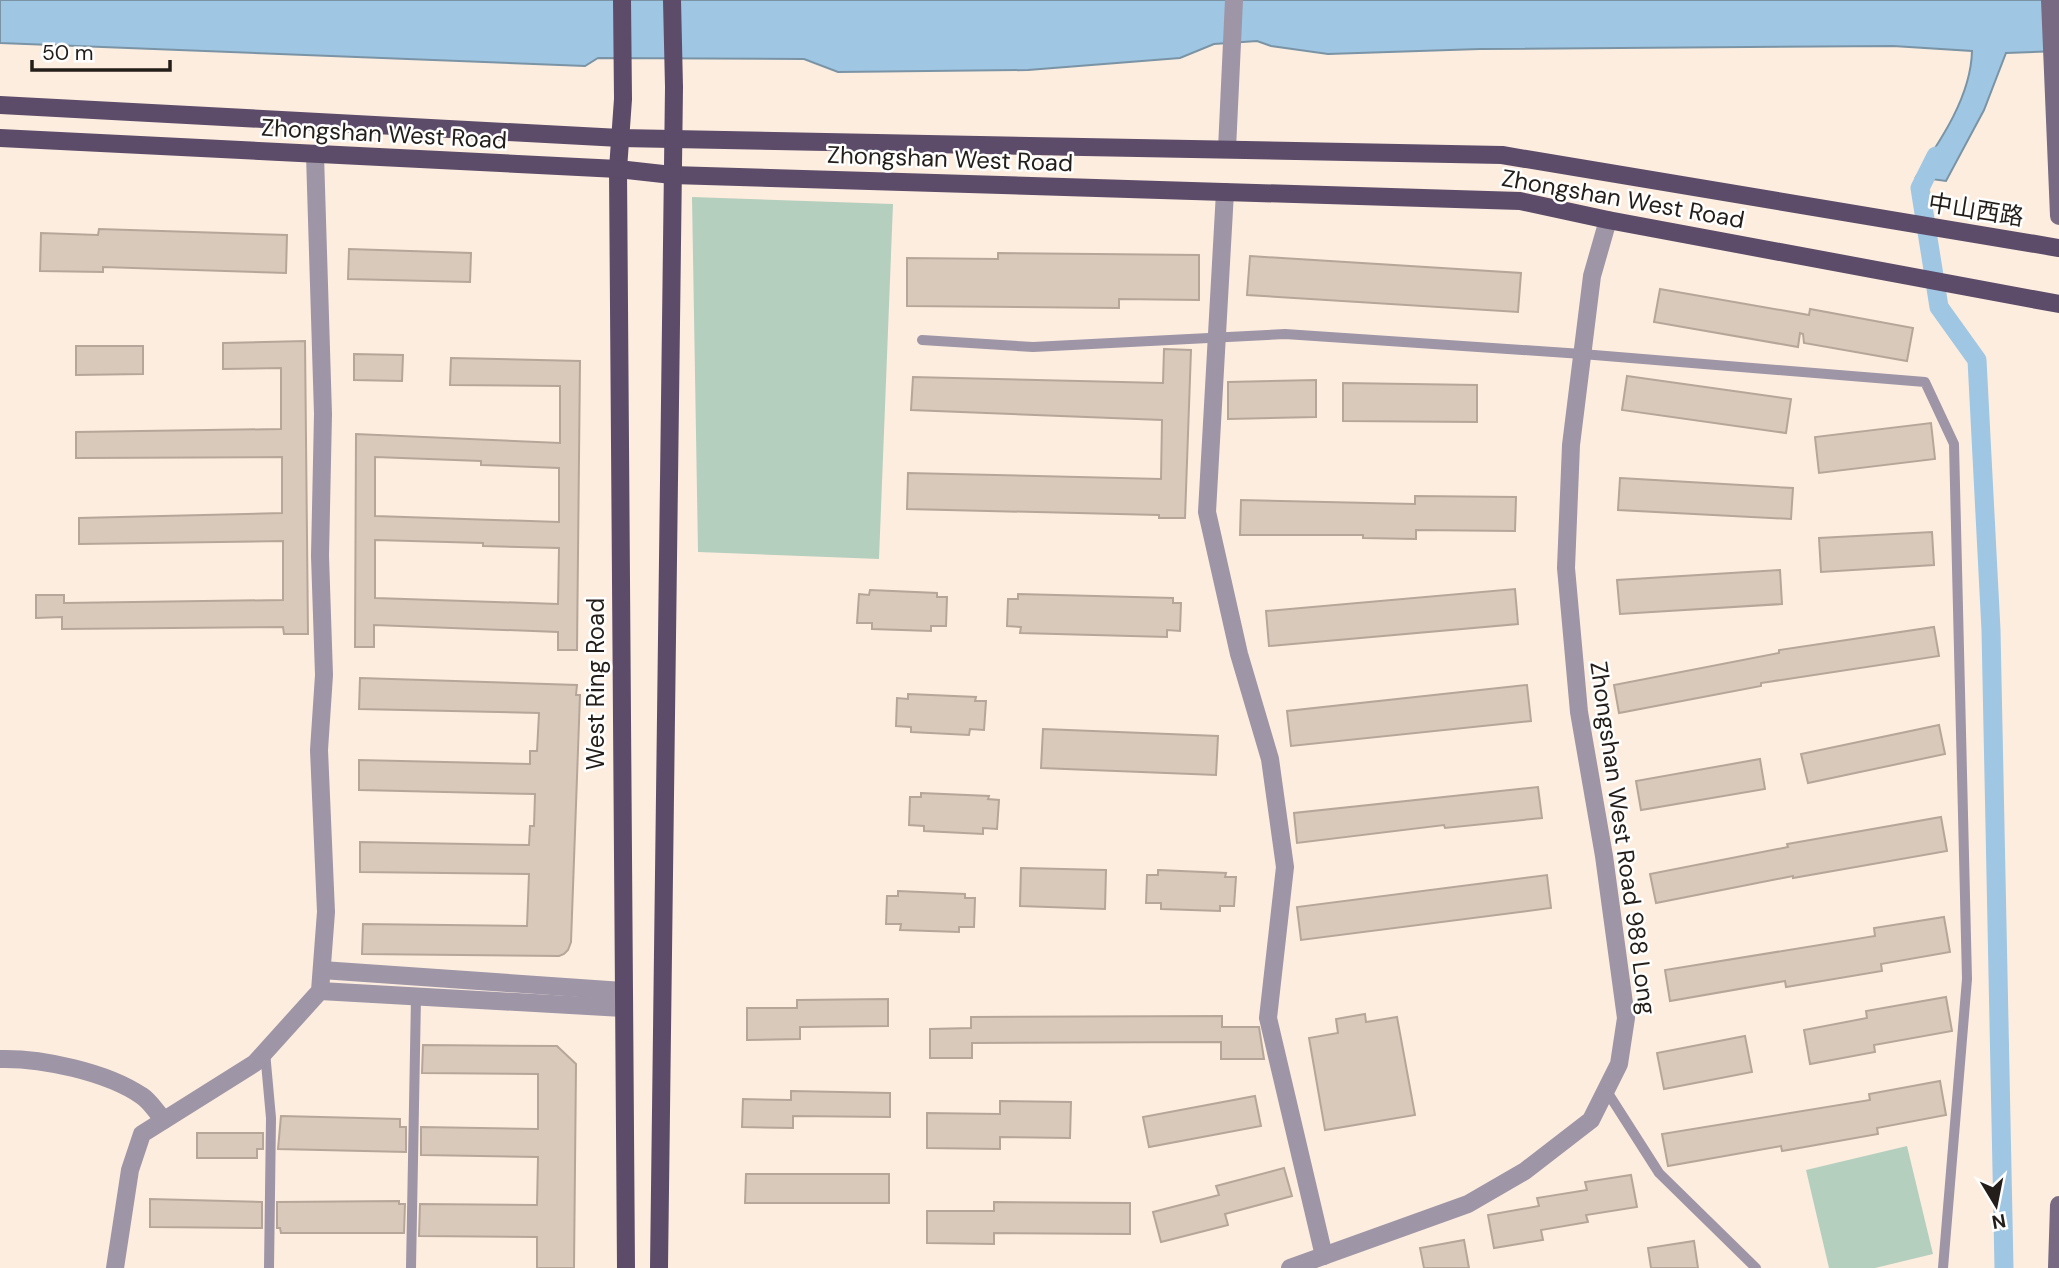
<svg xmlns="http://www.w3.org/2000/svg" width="2059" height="1268" font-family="'DM Sans','Noto Sans SC',sans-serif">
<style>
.green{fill:#b5cfbe}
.water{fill:#9fc6e3;stroke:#7a94a6;stroke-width:2}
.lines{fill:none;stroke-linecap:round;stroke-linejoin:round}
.canal{stroke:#9fc6e3;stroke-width:19}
.building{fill:#d8c9bb;stroke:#b5a699;stroke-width:2;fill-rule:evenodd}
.service{stroke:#9e95a6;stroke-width:10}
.minor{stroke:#9e95a6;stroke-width:18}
.secondary{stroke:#776a82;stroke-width:18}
.primary{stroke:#5c4c69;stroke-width:18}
.labels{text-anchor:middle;stroke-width:5;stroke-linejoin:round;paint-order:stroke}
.street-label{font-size:24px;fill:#231e19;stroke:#fff}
</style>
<rect width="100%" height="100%" fill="#fdeddf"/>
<!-- green -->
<g class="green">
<polygon points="692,197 893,204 879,559 698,552"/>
<polygon points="1907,1146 1933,1254 1875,1268 1829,1268 1806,1170"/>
</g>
<!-- water -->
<path class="water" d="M0,0h2059v51l-53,2 -22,57 -38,71 -30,-4c25,-37 55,-81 56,-126l-79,-5 -413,3 -152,5 -57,-8 -14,-5 -43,3 -34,14 -152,12 -190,2 -34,-13 -206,-1 -13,8 -585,-23z"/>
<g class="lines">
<!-- canal -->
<polyline class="canal" points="1936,156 1920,188 1939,307 1977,360 1991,630 2004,1268"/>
</g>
<!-- building -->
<g class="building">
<polygon points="99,229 287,235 286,273 103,267 103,272 40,271 41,233 98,235"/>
<polygon points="349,249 471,253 470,282 348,279"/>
<polygon points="998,253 1199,255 1199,300 1119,299 1119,308 907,306 907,258 998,259"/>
<polygon points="1250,256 1521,273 1518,312 1247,295"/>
<polygon points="1660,289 1809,315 1810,309 1913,328 1907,361 1804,343 1803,334 1800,333 1798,347 1654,322"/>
<polygon points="305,341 308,634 284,634 283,627 62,629 62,617 36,618 36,595 64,595 64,603 283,600 283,541 79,544 79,518 282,513 282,457 76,458 76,432 281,429 281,368 223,369 223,343"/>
<polygon points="76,346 143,346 143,374 76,375"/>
<polygon points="1164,349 1191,350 1185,518 1159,518 1159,515 907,509 908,473 1161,479 1162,420 911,410 913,377 1163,383"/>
<polygon points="354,354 403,355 402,381 354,380"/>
<path d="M451,358l129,3 -3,289h-19v-18l-184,-7v22h-19l1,-213 204,9v-57l-110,-1zM375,457l106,4v4l78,3v54l-184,-6zM375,540l108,3v3l76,2 -1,56 -183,-6z"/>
<polygon points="1627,376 1791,399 1786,433 1622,410"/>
<polygon points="1316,380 1316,417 1228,419 1228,382"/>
<polygon points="1343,383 1477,385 1477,422 1343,421"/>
<polygon points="1931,423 1935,459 1819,473 1815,437"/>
<polygon points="1620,478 1793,488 1791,519 1618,510"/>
<polygon points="1415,496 1516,497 1515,531 1416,530 1416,539 1363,538 1363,535 1240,535 1241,500 1415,504"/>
<polygon points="1932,532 1934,565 1821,572 1819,538"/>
<polygon points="1780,570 1782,604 1620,614 1617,580"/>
<polygon points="1515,589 1518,624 1269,646 1266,611"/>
<polygon points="870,590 937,593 937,597 947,597 946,626 931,626 931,631 872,629 872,623 857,623 859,594 869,595"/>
<polygon points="1018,594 1173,598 1173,603 1181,603 1180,631 1167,630 1167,637 1020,633 1021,627 1007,626 1008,599 1018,599"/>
<polygon points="1934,627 1939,656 1761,683 1761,686 1619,713 1614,685 1779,653 1779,650"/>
<polygon points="360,678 577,685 576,695 580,695 571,942 568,950 564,954 559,956 362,954 363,924 527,926 529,874 360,872 360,842 529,845 530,826 534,826 535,794 359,790 359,760 530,764 530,751 537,751 539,713 359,709"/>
<polygon points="1527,685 1531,721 1291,746 1287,711"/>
<polygon points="908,694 976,697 975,701 986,701 984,730 970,729 969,735 911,732 911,727 896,726 897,698 908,699"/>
<polygon points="1939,725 1945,754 1808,783 1801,754"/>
<polygon points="1043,729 1218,736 1216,775 1041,768"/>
<polygon points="1760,759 1765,789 1641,810 1636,781"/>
<polygon points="1538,787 1542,818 1445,828 1444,825 1297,843 1294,813"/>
<polygon points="921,793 989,796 988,799 999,800 997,829 983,828 983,834 924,831 924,826 909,825 910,797 921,797"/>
<polygon points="1941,817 1947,851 1793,878 1793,876 1656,903 1650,874 1788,847 1787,844"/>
<polygon points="1021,868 1106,870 1105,909 1020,906"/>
<polygon points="1158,870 1226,873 1225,877 1236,877 1234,906 1220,906 1220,911 1161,909 1161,903 1146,903 1147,875 1158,875"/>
<polygon points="1547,875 1551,908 1301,940 1297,907"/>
<polygon points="898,891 965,894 965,898 975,898 974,927 959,927 959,932 900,930 901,924 886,924 887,896 898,896"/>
<polygon points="1944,917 1950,952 1881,964 1882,971 1786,987 1785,981 1670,1001 1665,970 1875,936 1874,928"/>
<polygon points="1946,997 1952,1031 1874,1045 1875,1052 1810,1064 1804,1030 1867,1018 1866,1011"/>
<polygon points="888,999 888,1026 800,1027 800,1039 747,1040 747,1008 797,1008 797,1000"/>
<polygon points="1365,1014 1366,1022 1397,1017 1415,1115 1325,1130 1309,1038 1338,1033 1336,1019"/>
<polygon points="1222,1016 1222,1027 1259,1027 1264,1059 1221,1059 1221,1042 972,1043 972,1058 930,1058 930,1029 971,1028 971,1017"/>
<polygon points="1745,1036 1752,1072 1664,1089 1657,1053"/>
<polygon points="423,1045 557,1046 576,1064 574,1268 537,1268 537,1237 419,1236 420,1204 537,1205 538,1157 421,1155 421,1127 538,1129 538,1074 422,1073"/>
<polygon points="1940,1081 1946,1115 1877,1128 1878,1134 1782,1151 1781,1146 1668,1166 1662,1134 1870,1100 1869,1094"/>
<polygon points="791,1091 890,1093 890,1117 793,1116 793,1128 742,1127 743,1099 791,1100"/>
<polygon points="1255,1096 1261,1126 1149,1147 1143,1117"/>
<polygon points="1000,1101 1071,1102 1070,1138 1000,1137 1000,1149 927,1148 927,1113 1000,1114"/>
<polygon points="281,1116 400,1119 400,1127 406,1127 406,1152 278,1149"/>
<polygon points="197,1133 263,1133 263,1149 257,1149 257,1158 197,1158"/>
<polygon points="1284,1168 1292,1196 1225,1214 1228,1225 1161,1242 1153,1212 1219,1195 1216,1186"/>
<polygon points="746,1174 889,1174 889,1203 745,1203"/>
<polygon points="1631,1175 1637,1207 1586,1215 1588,1222 1541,1230 1543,1240 1494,1248 1488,1215 1539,1206 1537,1198 1587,1190 1585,1182"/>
<polygon points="150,1199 262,1202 262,1228 150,1227"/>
<polygon points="399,1201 399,1204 405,1204 404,1233 281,1233 280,1228 277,1228 277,1202"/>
<polygon points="994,1202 1130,1203 1130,1234 994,1233 994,1244 927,1243 927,1211 994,1211"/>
<polygon points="1464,1240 1469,1268 1424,1268 1420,1248"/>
<polygon points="1694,1241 1698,1268 1651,1268 1648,1248"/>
</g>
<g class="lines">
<!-- service -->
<g class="service">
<polyline points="922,340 1033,347 1285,334 1582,354 1925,382 1954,444 1967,979 1943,1268"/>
<polyline points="265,1052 271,1118 269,1268"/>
<polyline points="1606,1090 1659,1173 1756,1268"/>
<polyline points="411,1268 416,997"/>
</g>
<!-- minor -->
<g class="minor">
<polyline points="1227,149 1234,0"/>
<polyline points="1225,192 1207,512 1239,654 1270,759 1285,867 1268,1018 1324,1256"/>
<polyline points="322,970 623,991"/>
<polyline points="320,991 623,1008"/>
<path d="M0,1059c42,-1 107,13 142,37 8,5 15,17 22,24"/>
<polyline points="115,1268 130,1170 142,1134 255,1063 320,991 326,912 319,750 324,675 320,556 323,414 315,155"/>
<polyline points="1290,1268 1468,1204 1525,1171 1591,1120 1619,1064 1626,1018 1604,856 1579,712 1566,568 1571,445 1592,276 1608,220"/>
</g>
<!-- secondary -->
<g class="secondary">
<polyline points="2050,0 2059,216"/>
<polyline points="2057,1268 2059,1205"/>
</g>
<!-- primary -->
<g class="primary">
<polyline points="622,0 623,99 618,169 626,1268"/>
<polyline points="0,105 620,138 1502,155 2059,248"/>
<polyline points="0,138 618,169 672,175 1520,201 1608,220 2059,304"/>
<polyline points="659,1268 674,87 672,0"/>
</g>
</g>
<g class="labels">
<!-- street labels -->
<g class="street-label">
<text transform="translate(384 134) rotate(3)" y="8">Zhongshan West Road</text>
<text transform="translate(950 159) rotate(2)" y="8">Zhongshan West Road</text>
<text transform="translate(1623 199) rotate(10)" y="8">Zhongshan West Road</text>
<text transform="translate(1976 210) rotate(9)" y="8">中山西路</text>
<text transform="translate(596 684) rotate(-90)" y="8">West Ring Road</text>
<text transform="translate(1623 838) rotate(82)" y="8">Zhongshan West Road 988 Long</text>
</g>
</g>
<!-- north arrow -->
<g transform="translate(1996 1205) rotate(170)" stroke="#ffffff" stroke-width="5" paint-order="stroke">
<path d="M0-5L12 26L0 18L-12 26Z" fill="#231e19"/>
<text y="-10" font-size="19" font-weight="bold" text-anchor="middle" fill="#231e19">N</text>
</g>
<!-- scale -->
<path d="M32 60v10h138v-10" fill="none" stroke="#231e19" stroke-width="3.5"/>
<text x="42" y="60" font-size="21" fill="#231e19" stroke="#ffffff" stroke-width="5" paint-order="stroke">50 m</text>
</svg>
